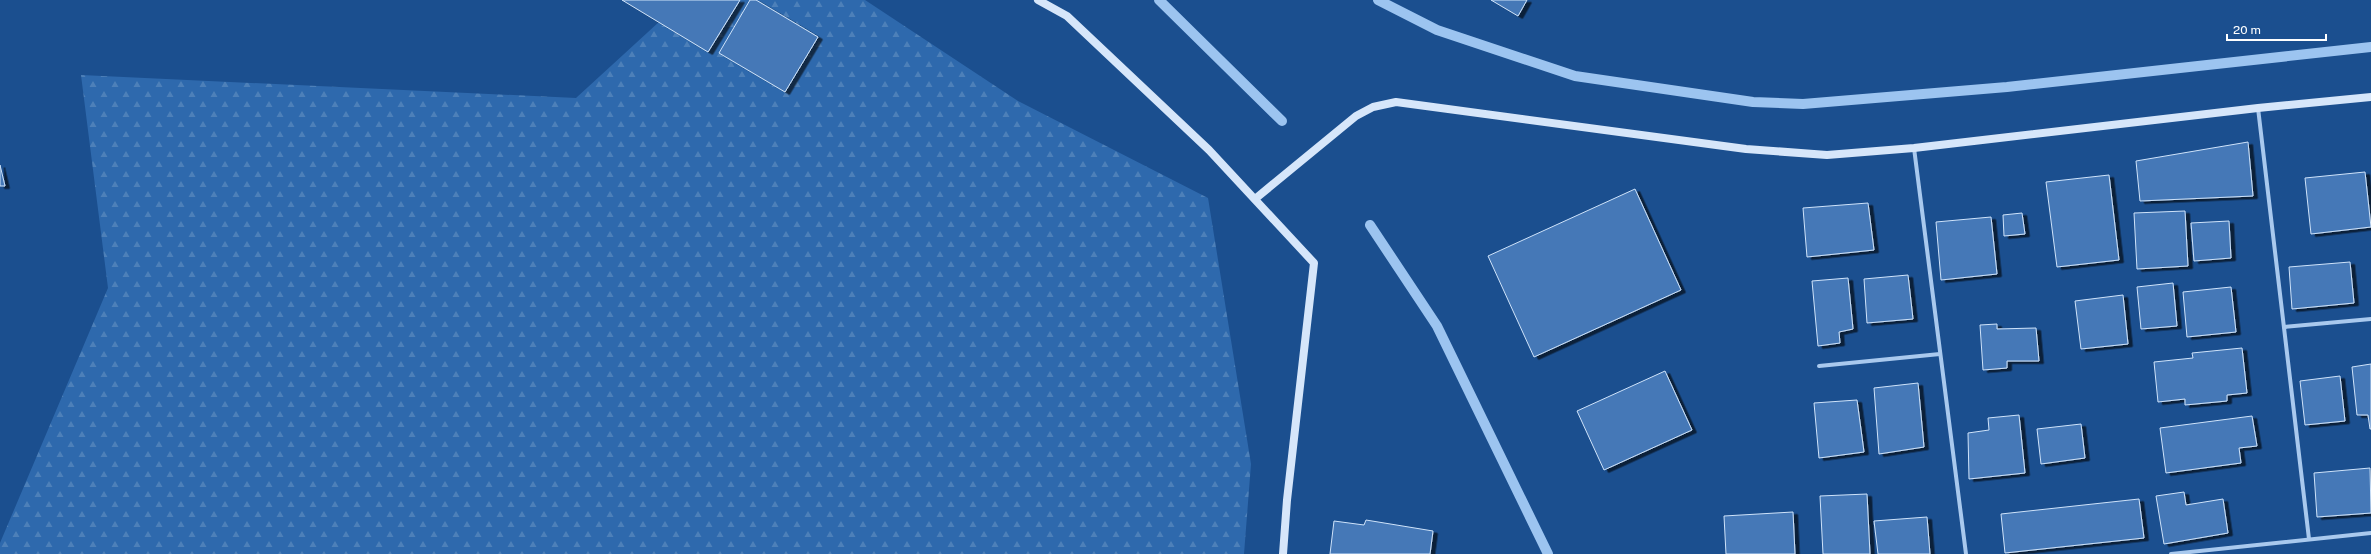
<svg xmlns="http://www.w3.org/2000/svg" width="2371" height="554" font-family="'Public Sans',sans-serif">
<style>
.forest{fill:url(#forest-firs)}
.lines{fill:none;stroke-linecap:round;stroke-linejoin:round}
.stream{stroke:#9cc4f0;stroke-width:10}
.building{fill:#4478b7;stroke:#cfe3fa;filter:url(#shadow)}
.street{stroke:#a9c9ee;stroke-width:4}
.secondary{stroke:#d6e6fa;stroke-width:8}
</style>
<defs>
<pattern id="forest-firs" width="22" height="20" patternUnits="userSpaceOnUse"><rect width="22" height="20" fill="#2e69ad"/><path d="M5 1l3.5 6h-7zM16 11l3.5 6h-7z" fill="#4d80b9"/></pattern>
<filter id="shadow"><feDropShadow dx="4.5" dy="2.5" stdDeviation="0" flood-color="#0009"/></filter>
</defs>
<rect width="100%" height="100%" fill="#1b4f8f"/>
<!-- forest -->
<polygon class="forest" points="683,0 865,0 1018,101 1208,198 1251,464 1244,554 0,554 0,543 108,288 81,75 576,98"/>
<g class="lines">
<!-- stream -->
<g class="stream">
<polyline points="1159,0 1282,121"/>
<polyline points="1378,0 1437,30 1575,76 1753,102 1803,104 2007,87 2371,47"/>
<polyline points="1370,225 1437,326 1548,554"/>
</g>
</g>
<!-- building -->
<g class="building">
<polygon points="622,0 740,0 708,52"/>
<polygon points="750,0 756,0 818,37 785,92 719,53"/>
<polygon points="1491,0 1527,0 1518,16"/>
<polygon points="2248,142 2253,196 2140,201 2136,161"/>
<polygon points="0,165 5,186 0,186"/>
<polygon points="2365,172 2371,227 2311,234 2305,178"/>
<polygon points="2109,175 2119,260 2057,267 2046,182"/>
<polygon points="1635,189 1681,290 1534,357 1488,256"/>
<polygon points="1868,203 1874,250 1807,257 1803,208"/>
<polygon points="2185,211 2188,266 2137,269 2134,213"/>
<polygon points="2022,213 2025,234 2004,236 2003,215"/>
<polygon points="1991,217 1997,274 1941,280 1936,222"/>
<polygon points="2229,221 2231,258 2194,261 2191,223"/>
<polygon points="2350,262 2354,303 2292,309 2289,267"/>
<polygon points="1908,275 1913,319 1867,323 1864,279"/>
<polygon points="1848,278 1853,329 1839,332 1840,343 1818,346 1812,281"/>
<polygon points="2173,283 2177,326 2141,329 2137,287"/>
<polygon points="2231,287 2236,332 2187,337 2183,292"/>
<polygon points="2123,295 2128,344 2081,349 2075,301"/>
<polygon points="1997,324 1997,329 2036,328 2039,361 2007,361 2007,368 1983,370 1980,325"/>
<polygon points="2242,348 2247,393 2227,395 2227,401 2185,405 2185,399 2158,402 2154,362 2193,358 2192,353"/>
<polygon points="2371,364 2371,429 2370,429 2368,415 2357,415 2352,367"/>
<polygon points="1665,371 1692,430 1604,470 1577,411"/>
<polygon points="2340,376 2345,421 2305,425 2300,381"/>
<polygon points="1918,383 1924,447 1879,454 1874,388"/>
<polygon points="1857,400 1864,452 1819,458 1814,403"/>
<polygon points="2019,415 2025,473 1969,479 1968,433 1989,430 1988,418"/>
<polygon points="2252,416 2257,446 2239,448 2241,463 2166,473 2160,428"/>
<polygon points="2081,424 2085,458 2041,464 2037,429"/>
<polygon points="2370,468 2371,513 2317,517 2314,473"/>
<polygon points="2184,492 2186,505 2223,499 2228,533 2164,544 2156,496"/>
<polygon points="1867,494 1870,554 1823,554 1820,496"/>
<polygon points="2139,499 2144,538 2005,553 2001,514"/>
<polygon points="1793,512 1795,554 1726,554 1724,516"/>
<polygon points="1927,517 1930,554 1878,554 1874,521"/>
<polygon points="1366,520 1433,531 1430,554 1330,554 1334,521 1364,525"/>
</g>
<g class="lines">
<!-- street -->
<g class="street">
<polyline points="2258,108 2309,539"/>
<polyline points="1914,148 1966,554"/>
<polyline points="2284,327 2371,319"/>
<polyline points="1819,366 1940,354"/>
<polyline points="2171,554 2371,533"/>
</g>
<!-- secondary -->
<g class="secondary">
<polyline points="1038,0 1067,16 1209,150 1314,263 1287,500 1283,554"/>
<polyline points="1255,199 1356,116 1373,107 1396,102 1746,149 1827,155 1914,148 2258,108 2371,97"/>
</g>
</g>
<!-- scale -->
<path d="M2227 34v6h99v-6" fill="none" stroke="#ffffff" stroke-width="2"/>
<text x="2233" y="34" font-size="12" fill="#ffffff" stroke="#1b4f8f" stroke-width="3" paint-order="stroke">20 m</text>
</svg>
